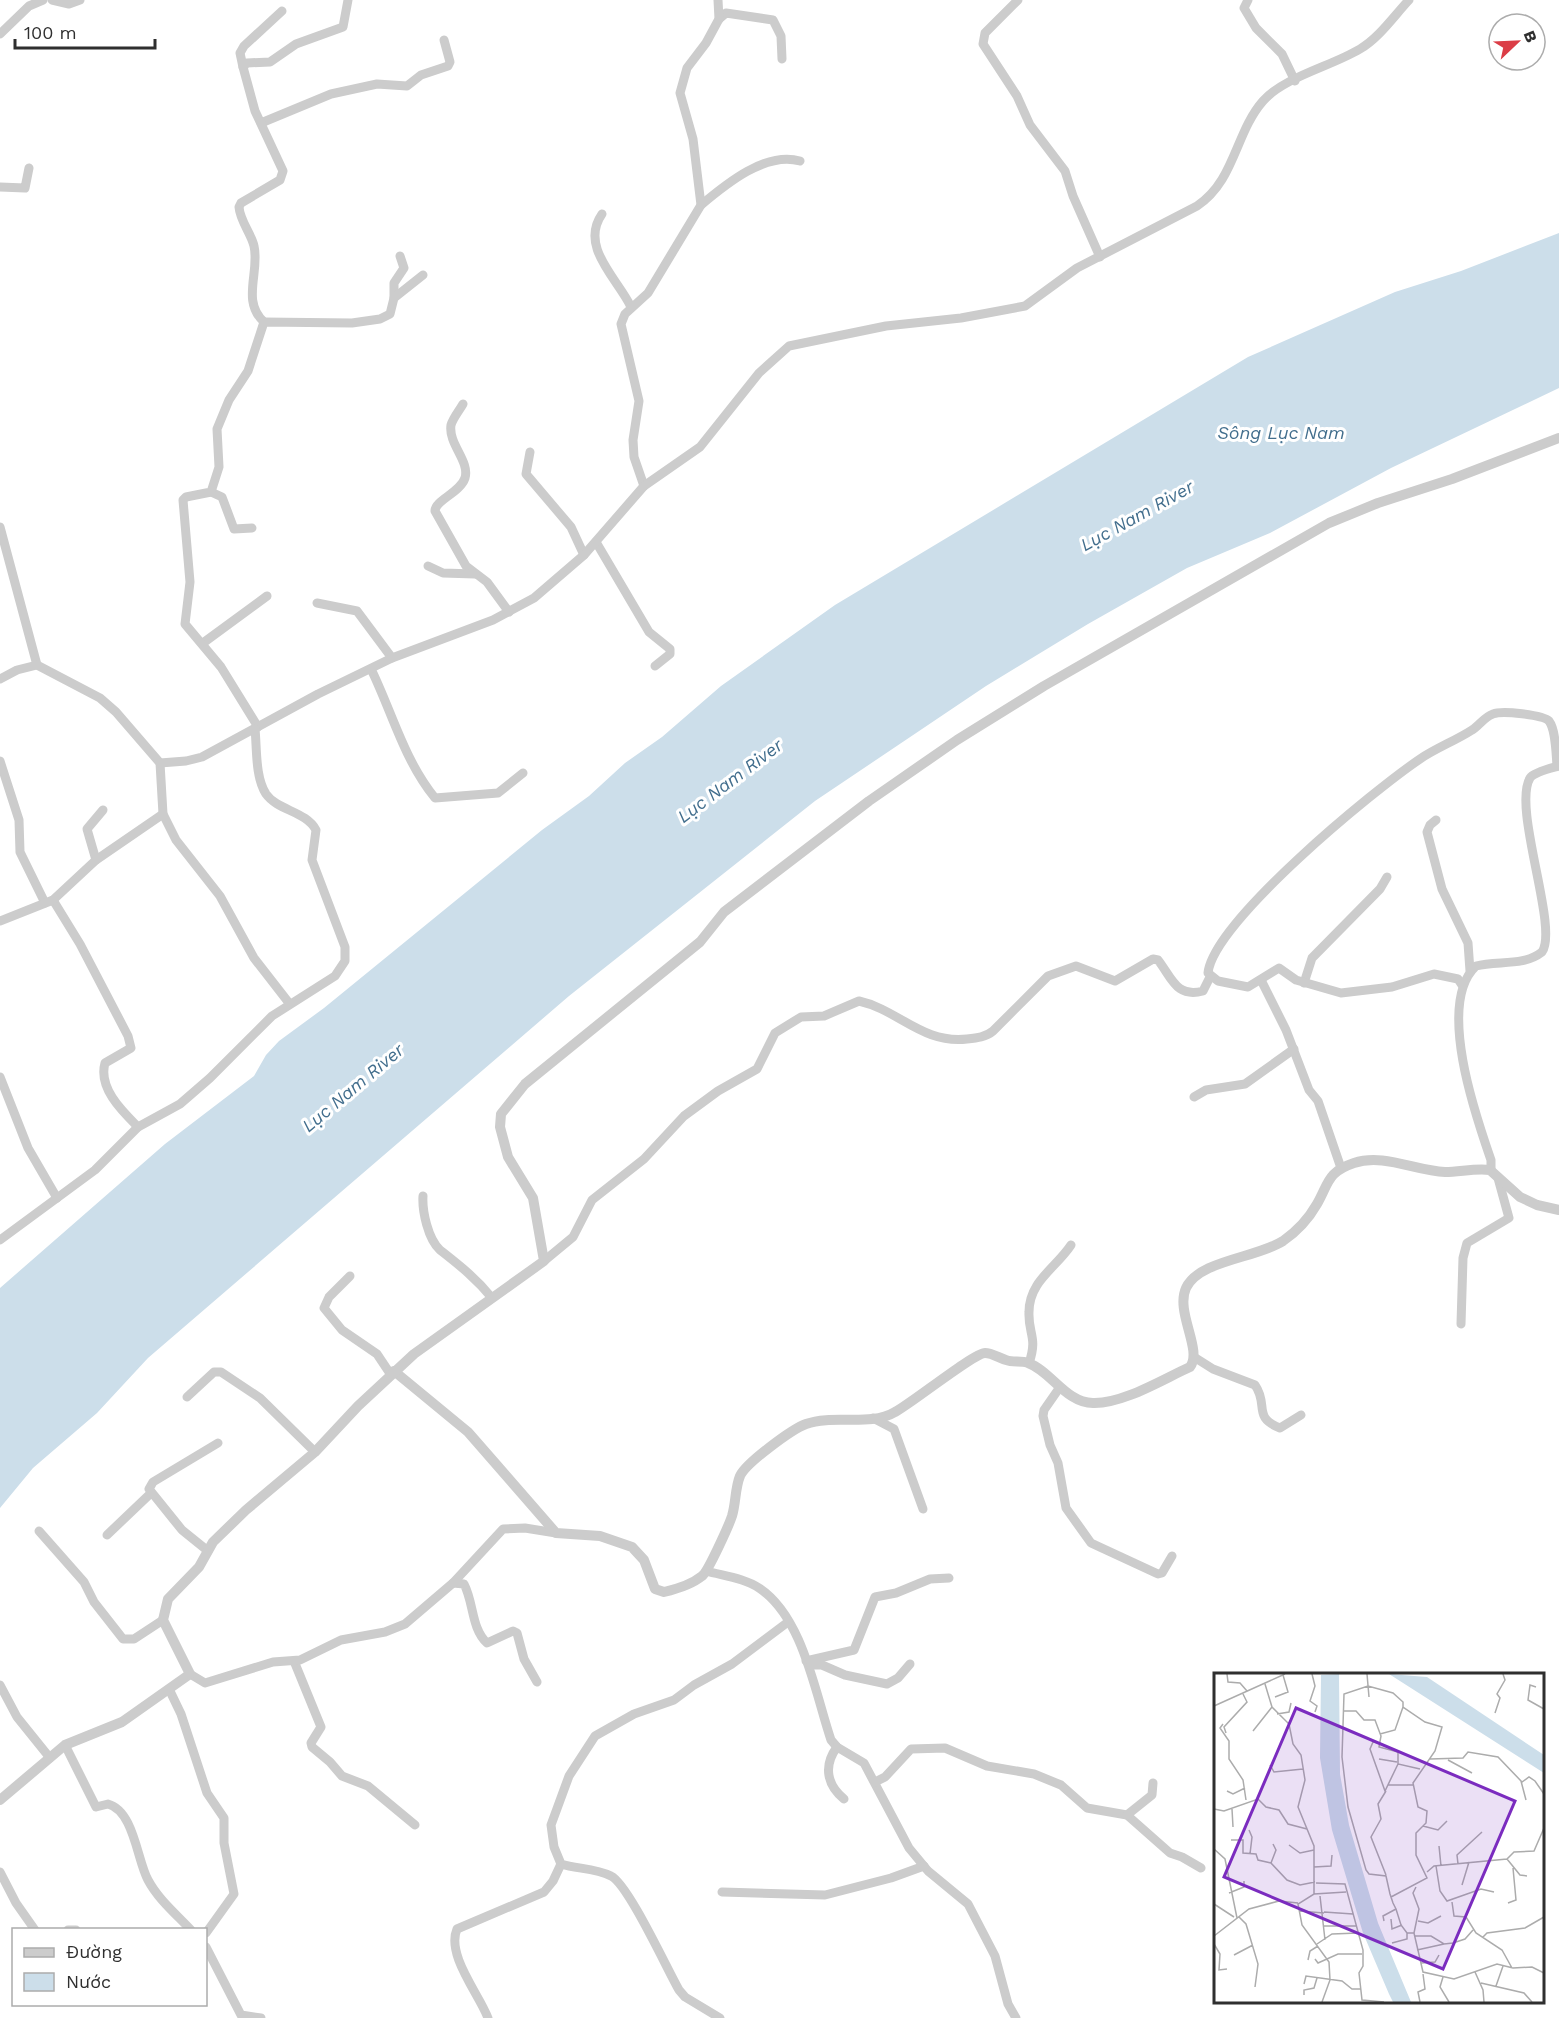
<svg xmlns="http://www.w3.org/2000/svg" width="1559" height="2018" font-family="'Work Sans',sans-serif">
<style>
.water{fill:#ccdeea}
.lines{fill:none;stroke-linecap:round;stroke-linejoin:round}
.minor{stroke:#ccc;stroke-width:9}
.tertiary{stroke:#ccc;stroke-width:10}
.labels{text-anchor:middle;stroke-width:6;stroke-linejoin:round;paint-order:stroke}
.water-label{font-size:18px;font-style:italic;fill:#426e8d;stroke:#fff}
.inset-road{fill:none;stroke:#acacac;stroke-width:1.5}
.view{fill:#7b2cbf;fill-opacity:0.15;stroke:#7b2cbf;stroke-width:3}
.inset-edge{fill:none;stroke:#2f2f2f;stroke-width:3}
</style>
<rect width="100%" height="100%" fill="#fff"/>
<!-- water -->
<polygon class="water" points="1559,233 1559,388 1391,468 1270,533 1187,568 1088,624 986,686 815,801 569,996 148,1358 97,1413 33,1468 0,1508 0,1288 165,1144 254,1076 266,1055 279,1041 324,1008 542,830 589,796 625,763 662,737 721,686 835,605 1248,357 1395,292 1461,271"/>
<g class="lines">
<!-- minor -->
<g class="minor">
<polyline points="52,0 69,4 80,0"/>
<polyline points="1018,0 985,33 983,44 1017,96 1030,125 1065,171 1073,196 1100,257"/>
<polyline points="1248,0 1244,8 1256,28 1282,54 1295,81"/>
<polyline points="719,19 726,13 773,20 781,36 782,59"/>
<polyline points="0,34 29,6 43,0"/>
<polyline points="243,67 240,53 244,46 282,11"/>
<polyline points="261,123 331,94 377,84 407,86 421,75 448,66 450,62 444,40"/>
<polyline points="0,187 25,188 29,168"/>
<path d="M701,205c25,-21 65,-54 99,-44"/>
<path d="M602,214c-23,33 16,65 29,93"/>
<polyline points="394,298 394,283 404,268 400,256"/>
<path d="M264,322c-23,-21 -4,-50 -10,-76 -3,-13 -14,-25 -15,-39l2,-4 39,-23 3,-9 -28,-60 -12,-44 4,-4 23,-1 26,-18 47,-17 5,-27"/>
<path d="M463,404c-4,7 -10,14 -12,21 -3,19 19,36 14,53 -5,15 -30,22 -30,33l31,55 21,16 22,30"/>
<polyline points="530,452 526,474 571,527 584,555"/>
<polyline points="644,486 634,457 633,440 639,401 621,324 625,314 648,293 701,205 693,139 680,93 687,68 706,43 719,19 718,0"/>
<polyline points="211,492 222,497 234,529 252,528"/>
<polyline points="0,527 37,665"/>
<polyline points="596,542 649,632 670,649 670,654 655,666"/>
<polyline points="428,566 443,573 475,574"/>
<polyline points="317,603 357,611 392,658"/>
<polyline points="203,643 267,596"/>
<path d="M371,669c21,43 33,91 64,129l63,-5 25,-20"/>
<polyline points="0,679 17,670 37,665 100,698 116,712 160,763 163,814 176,840 220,896 254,958 289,1003"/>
<polyline points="258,727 221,667 185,624 190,582 183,500 186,497 211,492 219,467 217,429 229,400 248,371 264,322 352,323 380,319 390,314 394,298 423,275"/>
<polyline points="0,761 19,820 20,852 45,903"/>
<path d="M160,763l26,-2 16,-4 116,-63 74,-36 101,-38 41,-22 50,-43 60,-69 56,-39 59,-74 30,-27 97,-20 75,-8 64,-12 52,-38 120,-62c38,-25 38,-73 66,-105 21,-24 69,-35 97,-52 19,-11 34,-33 49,-49"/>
<polyline points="1436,820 1430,825 1427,832 1442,889 1468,943 1470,971"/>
<polyline points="96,860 87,829 103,810"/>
<path d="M53,900l27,44 48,92 3,12 -26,15c-7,25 17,48 33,64"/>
<polyline points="0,921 53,900 96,860 163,814"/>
<polyline points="1261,980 1286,1030 1309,1090 1318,1101 1341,1168"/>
<polyline points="1304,983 1312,958 1380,889 1387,877"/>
<path d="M1462,985l-4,-6 -24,-5 -42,13 -51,6 -45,-13 -17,-12 -31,19 -30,-6 -10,-8c5,-51 166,-183 212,-214 16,-11 35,-18 52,-29 7,-4 12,-13 21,-16 9,-4 50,1 56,7 7,9 7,34 8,45"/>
<polyline points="0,1077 28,1148 57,1198"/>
<polyline points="1194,1097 1206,1090 1245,1084 1294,1049"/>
<path d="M1491,1170v-10c-15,-43 -55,-157 -15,-194 21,-6 47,1 66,-14 17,-24 -30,-144 -12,-174 4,-6 22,-10 29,-12"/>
<path d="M423,1196c-1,15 5,43 17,54 19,15 36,28 52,48"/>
<path d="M0,1240l95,-70 43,-43 42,-23 30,-26 62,-62 63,-40 10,-15v-14l-33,-87 4,-30c-10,-19 -38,-19 -50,-36 -11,-17 -9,-46 -11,-65"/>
<path d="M544,1261l29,-24 19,-37 52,-41 40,-43 34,-25 39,-22 18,-36 26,-16 23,-1 35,-15c40,9 63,43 108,38 10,-1 19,-2 26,-8l55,-55 28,-10 39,15 38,-22 5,1c14,18 18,38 45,31l7,-14"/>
<polyline points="350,1276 329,1297 324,1308 342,1330 377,1354 391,1375"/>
<polyline points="1461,1324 1463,1258 1467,1243 1509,1218 1498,1178"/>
<path d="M1194,1357l19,12 42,16c14,20 -3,32 25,43l21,-13"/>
<path d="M1029,1363c9,-26 -1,-29 0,-51 0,-31 27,-44 42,-67"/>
<polyline points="1060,1387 1044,1410 1043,1416 1050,1445 1058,1463 1066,1508 1091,1543 1158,1574 1162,1573 1172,1556"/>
<polyline points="187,1397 214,1372 221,1372 260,1398 315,1452"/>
<polyline points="873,1418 894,1429 923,1509"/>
<polyline points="39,1531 84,1582 94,1602 123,1639 134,1639 163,1620"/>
<polyline points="107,1535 150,1494"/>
<polyline points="208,1551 182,1530 149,1489 153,1482 218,1443"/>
<path d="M706,1571c18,5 38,7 53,17 44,29 56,105 72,152l6,7 27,16 45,85 19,23 40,33 27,52 13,48 8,14"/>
<path d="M453,1583l11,1c10,19 7,44 23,59l26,-12 4,2 7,26 13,23"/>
<polyline points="294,1661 321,1727 311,1743 312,1747 330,1762 342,1776 368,1786 415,1825"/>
<polyline points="806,1661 854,1650 875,1597 896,1593 930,1579 949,1578"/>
<polyline points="811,1665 822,1665 845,1675 887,1684 898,1678 910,1664"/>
<polyline points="190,1674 205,1683 273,1662 300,1660 341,1640 385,1632 405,1624 453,1583 503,1529 525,1528 556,1533"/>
<polyline points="0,1685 17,1717 50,1758"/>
<polyline points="169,1689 181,1714 207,1793 224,1818 224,1843 234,1894 206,1933"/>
<path d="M65,1745l31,62 12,-3c26,7 29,56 40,76 10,19 28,34 43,50"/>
<path d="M837,1747c-14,19 -10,38 7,52"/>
<polyline points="875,1782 885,1777 911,1749 945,1748 987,1766 1034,1774 1061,1785 1087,1808 1127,1815 1170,1853 1182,1857 1201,1868"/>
<polyline points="1127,1815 1152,1795 1153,1783"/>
<polyline points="0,1872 16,1903 35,1930"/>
<polyline points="722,1892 825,1895 891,1878 924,1866"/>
<polyline points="68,1930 76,1930"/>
<polyline points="206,1947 241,2015 261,2018"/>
<path d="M488,2018c-9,-24 -42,-63 -31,-89l87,-37 9,-11 8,-17"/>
<path d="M720,2018l-35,-21 -6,-7c-12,-21 -51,-106 -68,-114 -16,-8 -34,-7 -50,-12l-7,-17 -3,-22 18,-49 26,-40 39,-22 40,-14 20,-15 38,-21 56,-42"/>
</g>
<!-- tertiary -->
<g class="tertiary">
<path d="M394,1371l74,61 88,101 44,3 32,11 12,13 11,29 9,3c13,-3 27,-7 38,-16 6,-4 27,-51 30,-60 4,-13 3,-28 8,-40 6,-13 52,-47 66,-52 28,-10 64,3 89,-12 17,-9 79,-59 90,-59 7,0 14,5 21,7 7,3 15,0 22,3 23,8 38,40 65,40 30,1 70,-24 97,-36 13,-17 -15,-55 -4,-79 13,-28 71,-30 97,-47 13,-9 26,-23 34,-37 12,-21 10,-32 37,-41 29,-10 62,8 91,9 15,0 30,-4 45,-2l30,27 17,8 22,5"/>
<polyline points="0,1800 65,1745 122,1722 190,1674 163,1620 168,1599 199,1567 213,1542 246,1510 315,1452 358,1406 414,1354 544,1261 533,1198 508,1157 500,1127 501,1114 525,1084 700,942 724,912 869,801 957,740 1044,686 1329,523 1378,503 1452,479 1559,438"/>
</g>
</g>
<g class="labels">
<!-- water labels -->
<g class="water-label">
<text x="1281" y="439">Sông Lục Nam</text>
<text transform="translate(1137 516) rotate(-29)" y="6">Lục Nam River</text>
<text transform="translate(730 781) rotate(-37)" y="6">Lục Nam River</text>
<text transform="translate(353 1088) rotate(-40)" y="6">Lục Nam River</text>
</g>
</g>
<!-- overview -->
<g transform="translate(1214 1673)">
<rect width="330" height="330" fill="#fff"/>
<path d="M125,1l1,100 9,51 29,98 33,79h-18l-4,-8 -26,-61 -31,-103 -12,-72 1,-83zM175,1l38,3 117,78v18z" fill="#ccdeea"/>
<path class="inset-road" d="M13,1l1,8 12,1 7,8M98,1l3,12 -5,15 7,5 -2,6M153,1l2,23M51,11l7,23 17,17 4,20 8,11 4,25 -7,27 16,39v48M322,14l-6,-2 -2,15 16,9M61,24l13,-5 -5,-17M0,33l71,-32M130,38h12l8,9h11l6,16 -2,11 19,5v12l22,5M281,40l5,-15 -3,-4 8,-14 -2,-6M63,41l12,-2 2,-9M9,51l-3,4 9,13v18l14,21 3,20M39,58l19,-24M12,60l-2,-6 23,-25 -4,-8M166,61l15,-4 8,-23M165,70l-6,-1 -3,7 15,42 13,-27M165,86l18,3M216,86l33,-1 5,-6 30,5 24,25 7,-5 6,4 9,13M234,87l24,13M56,92l4,7 29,-3M307,108l5,19M174,112h25M13,118l6,3 12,-6M0,136l10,2 34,-12 8,8 13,3 9,14 19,5M18,136l1,18M209,153l15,4 9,-9M35,157l3,7 -2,17M17,167h12v13l13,1 2,6 13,3M59,171l3,6 -5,13 16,17 13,5 15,-3M75,172l11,8 14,-3M225,173l2,20M0,176l11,10 12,59M293,186l13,16 7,1M244,191l-1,-9 25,-23M222,193l4,25 7,10 34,-12 13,3M100,194l17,-1 1,-11M213,199l7,-6 73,-7 7,-7 20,-1 10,-23M172,202l-15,-38 10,-18 -3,-15 8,-13M102,210l29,1 18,66v16l-4,7 3,27 22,2M248,212l7,-23M15,220l15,-6v-6M106,223l5,44M177,224l36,-19 -11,-23v-22l10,-10 1,-12 -9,-4 -5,-24 22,-32 7,-24 -17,-5 -22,-15v-5l-10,-9 -25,-7 -24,8 -2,63 6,50 18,63 3,4 17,2 4,18 3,9 3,6 5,16 6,8h7l9,39 31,7 43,-15 16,4 19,-1 12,6M238,229l2,14 12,1 10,16 26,17 10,18M294,230l8,-3 -3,-32M0,231l20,13M85,238l25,2M110,239l29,2M25,244l7,7 12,40 -3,23M177,246l1,10 10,-4M170,248l-1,-5 13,-7M204,248l10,2 13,-7M109,253h34M200,260l5,-24 -6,-16 3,-6M0,263l35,-27 30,-8 19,2M201,263h16l13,8 9,-1 12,-4 8,-9M269,264l4,-4 38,-5 19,-11M178,270l15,-4v-6M0,271l6,10 -1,16 8,-1M103,271l15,-10 26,-1M203,277l27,-6M20,282l19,-10M101,286l3,4 20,-9h24M94,287l2,-9 8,-5M207,290l14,-1 4,-7M261,299l8,18 1,12M229,304l-3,10 9,15M267,310l43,10 8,9M90,311l2,-8 36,5 10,8h9M282,313l7,-20M90,322v-5l10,-2 3,-10M108,329l8,-22 -1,-18 -27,-37 -4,-21 16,-10 32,-2M206,329l-2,-10 7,-3 -2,-15"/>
<path class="view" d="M82,35l219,93 -72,168 -219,-92z"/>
<rect width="330" height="330" class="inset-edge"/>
</g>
<!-- legend -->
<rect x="12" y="1928" width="195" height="78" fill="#ffffff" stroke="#acacac" stroke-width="1.5"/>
<rect x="24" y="1948" width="30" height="9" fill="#cccccc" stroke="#acacac" stroke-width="1.5"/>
<text x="66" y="1958" font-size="18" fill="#2f2f2f">Đường</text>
<rect x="24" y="1973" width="30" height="18" fill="#ccdeea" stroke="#acacac" stroke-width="1.5"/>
<text x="66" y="1988" font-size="18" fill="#2f2f2f">Nước</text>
<!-- north arrow -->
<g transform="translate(1517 42) rotate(67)"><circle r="28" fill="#ffffff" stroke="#acacac" stroke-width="1.5"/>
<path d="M0-4.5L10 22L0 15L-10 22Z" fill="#db3d46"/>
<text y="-9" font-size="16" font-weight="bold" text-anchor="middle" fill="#2f2f2f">B</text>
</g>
<!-- scale -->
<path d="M15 39v9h140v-9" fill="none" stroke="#2f2f2f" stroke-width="3"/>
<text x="24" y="39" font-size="18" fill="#2f2f2f" stroke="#ffffff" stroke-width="4.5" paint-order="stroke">100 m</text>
</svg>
